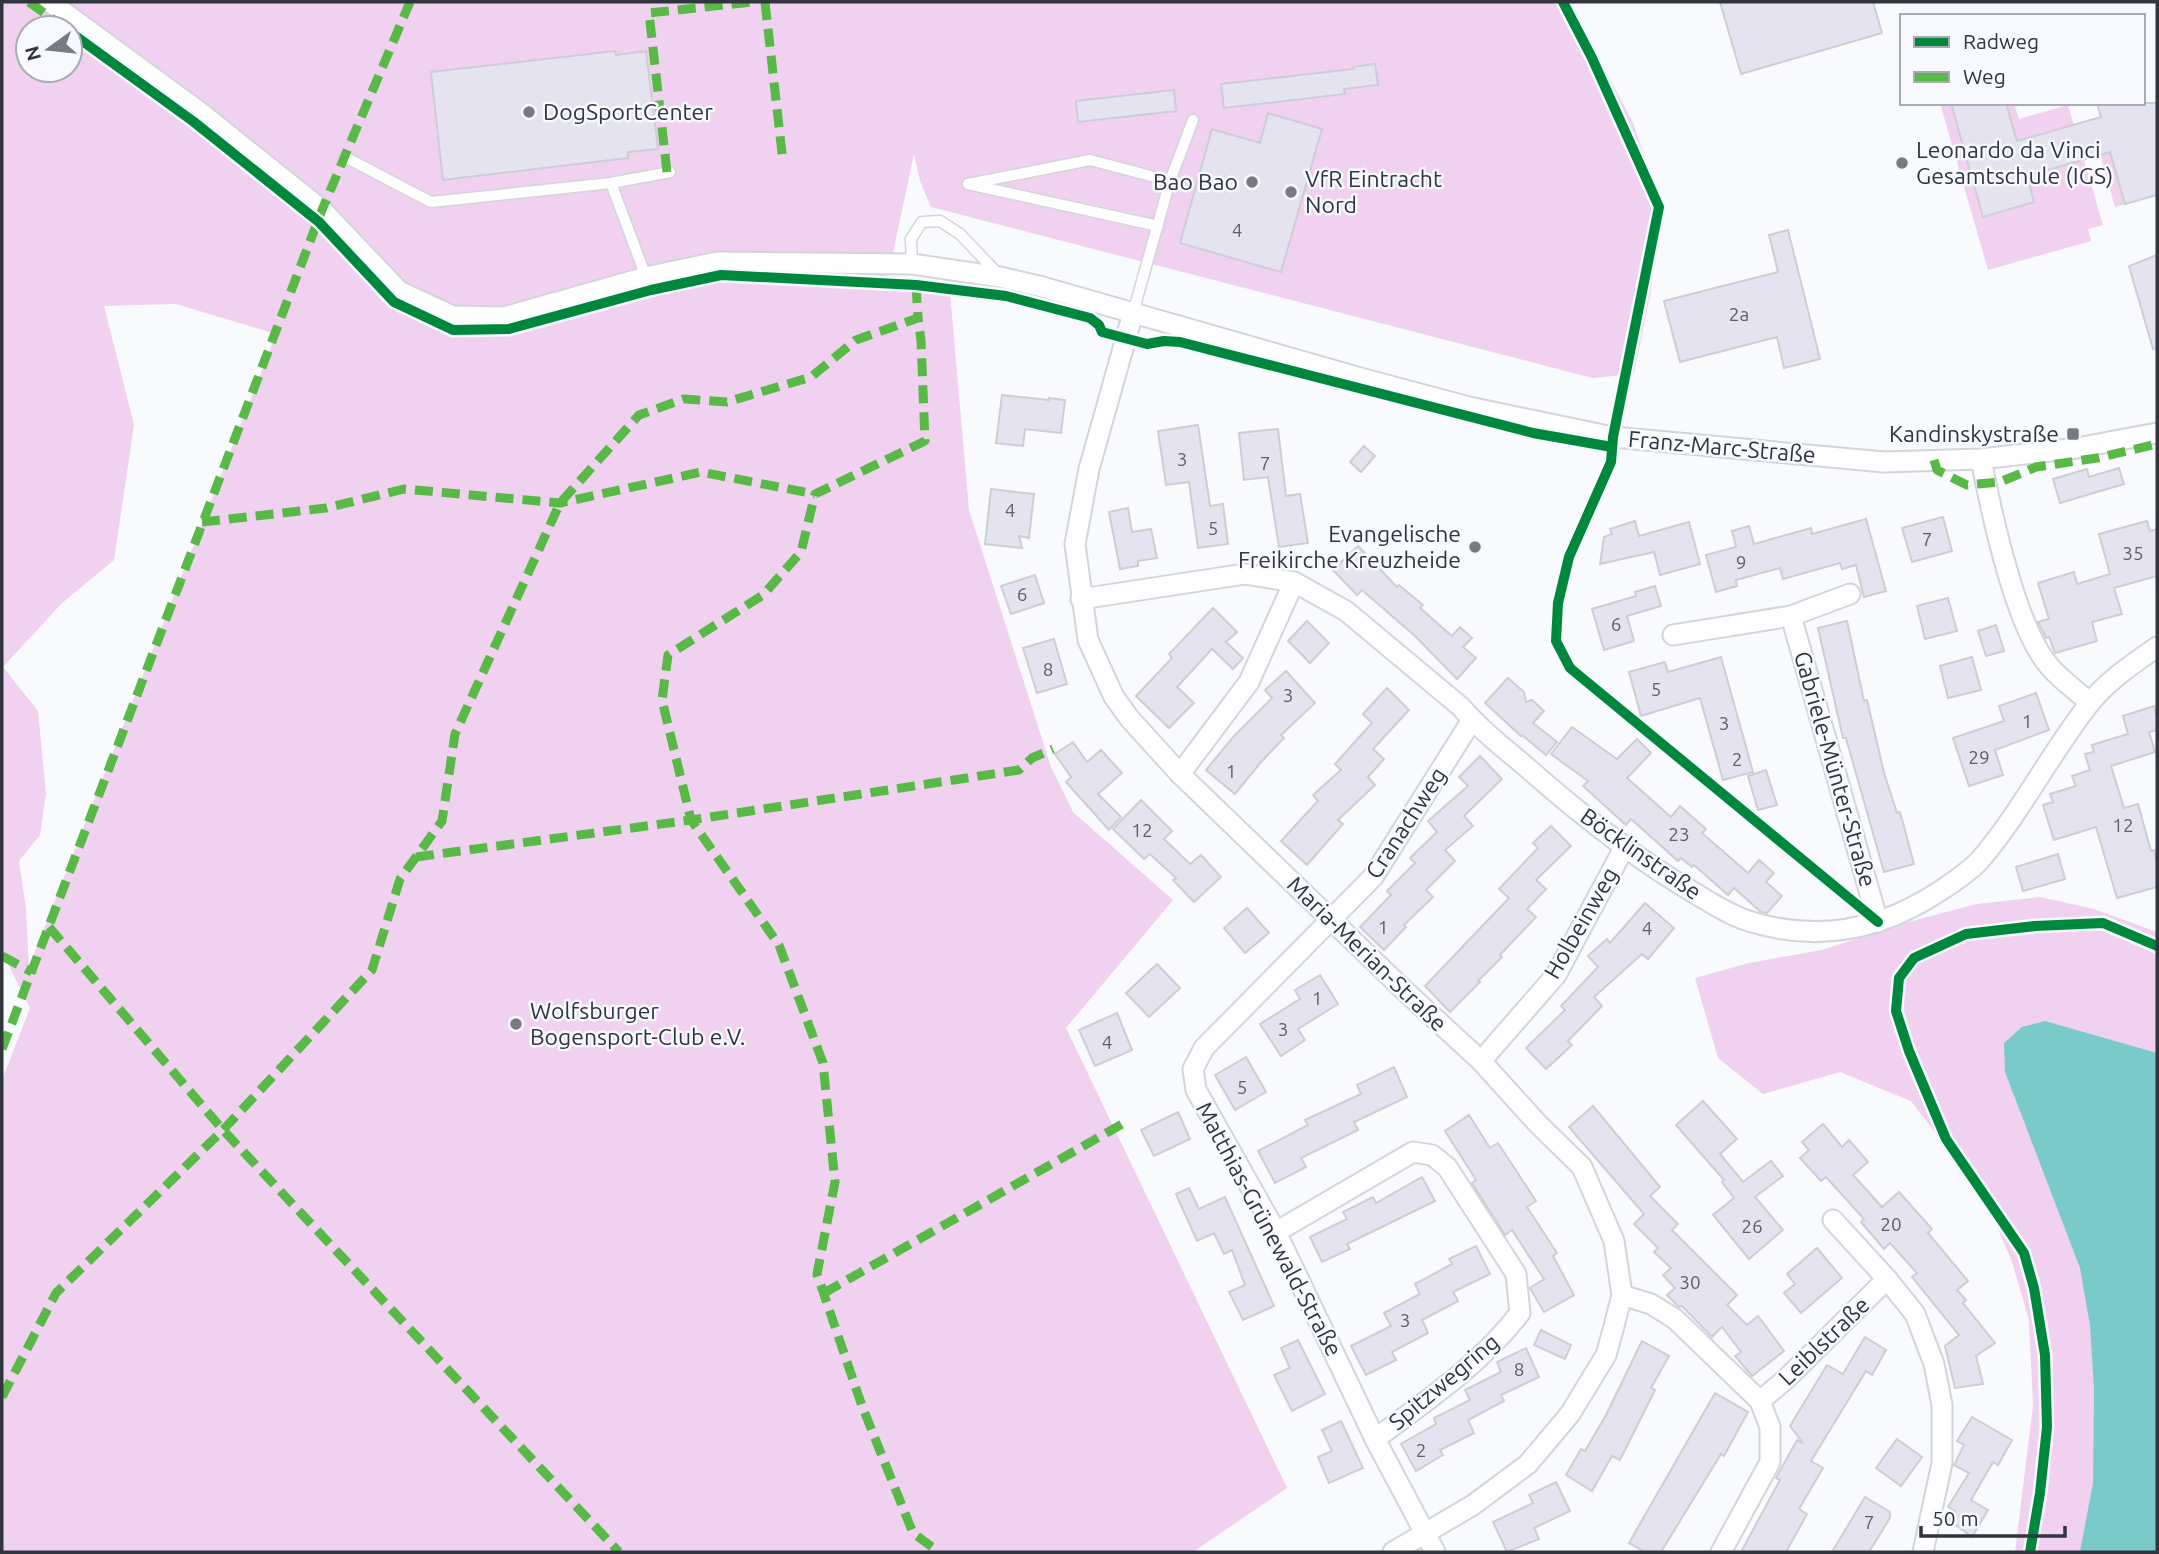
<svg xmlns="http://www.w3.org/2000/svg" width="2159" height="1554" font-family="Ubuntu,sans-serif">
<style>
.green{fill:#f0d1ef;fill-rule:evenodd}
.water{fill:#7bcaca}
.building{fill:#e5e3ef;stroke:#cecdd3;stroke-width:2}
.lines{fill:none;stroke-linecap:round;stroke-linejoin:round}
.service-casing{stroke:#d2d5db;stroke-width:13}
.minor-casing{stroke:#d2d5db;stroke-width:23}
.service{stroke:#fefeff;stroke-width:10}
.minor{stroke:#fefeff;stroke-width:19}
.quiet{stroke:#58b947;stroke-width:9;stroke-dasharray:18 9;stroke-linecap:butt}
.cycleway-casing{stroke:#f7f9fe;stroke-width:15}
.cycleway{stroke:#00873e;stroke-width:10}
.poi-dot{fill:#777a80;stroke:#f7f9fe;stroke-width:2.5}
.labels{text-anchor:middle;stroke-width:5;stroke-linejoin:round;paint-order:stroke}
.number-label{font-size:19px;fill:#5e606a}
.poi-label{font-size:23px;fill:#31353d;stroke:#f7f9fe;text-anchor:start}
.street-label{font-size:23px;fill:#31353d;stroke:#f7f9fe}
</style>
<rect width="100%" height="100%" fill="#f8fafd"/>
<!-- green -->
<g class="green">
<path d="M2,2h1568l63,121 27,81 -9,87 -17,83 -41,4 -662,-171 -11,-26 -6,-27 -26,122 62,17 19,217 82,257 22,45 100,88 -107,128 221,460 -94,64h-1191v-472l28,-72 -28,-56zM28,28h42v42h-42zM176,304l100,30 -247,633 -3,-58 -7,-48 21,-26 6,-41 -8,-83 -35,-44 59,-64 52,-43 20,-135 -30,-119z"/>
<polygon points="1940,103 1951,103 2027,176 2084,160 2103,225 2088,229 2091,241 1988,270"/>
<polygon points="2006,103 2014,103 2019,119 2068,105 2074,125 2017,141"/>
<polygon points="2103,127 2125,204 2115,207 2093,130"/>
<polygon points="2040,897 2094,909 2157,932 2157,1552 2015,1552 2033,1406 2029,1320 2012,1262 1984,1196 1911,1101 1840,1072 1763,1094 1718,1058 1695,978 1749,963 1822,950 1908,922 1977,904"/>
</g>
<!-- water -->
<polygon class="water" points="2045,1021 2157,1053 2157,1552 2080,1552 2093,1483 2094,1390 2090,1325 2080,1268 2005,1072 2004,1043 2022,1027"/>
<!-- building -->
<g class="building">
<polygon points="1720,2 1873,2 1882,33 1741,74"/>
<polygon points="615,51 616,55 646,51 658,149 628,152 628,158 443,180 431,72"/>
<polygon points="1375,64 1378,85 1344,89 1345,94 1224,108 1221,84 1354,69 1353,67"/>
<polygon points="1174,90 1176,111 1078,122 1076,101"/>
<polygon points="1951,103 2006,103 2017,141 2101,117 2097,103 2157,103 2157,195 2125,204 2110,152 2027,176 2034,202 1983,217"/>
<polygon points="1268,113 1322,129 1281,272 1180,243 1212,129 1260,143"/>
<polygon points="1788,230 1820,359 1784,368 1777,337 1680,362 1664,301 1778,272 1769,235"/>
<polygon points="2157,255 2157,348 2153,349 2129,266"/>
<polygon points="1002,395 1049,400 1049,398 1065,400 1061,433 1025,429 1023,446 996,443"/>
<polygon points="1198,425 1210,506 1223,504 1228,544 1198,548 1189,482 1166,485 1158,431"/>
<polygon points="1278,429 1286,496 1300,494 1308,543 1279,547 1268,477 1244,480 1239,433"/>
<polygon points="1364,446 1375,456 1361,472 1350,462"/>
<polygon points="2119,468 2124,484 2060,503 2053,479 2087,469 2089,477"/>
<polygon points="991,489 1034,494 1029,538 1019,536 1022,548 985,544"/>
<polygon points="1128,508 1132,532 1151,529 1157,558 1138,561 1138,566 1120,569 1109,512"/>
<polygon points="1943,517 1952,551 1912,562 1902,528"/>
<polygon points="1866,519 1886,591 1864,597 1856,565 1842,569 1840,563 1783,579 1780,568 1736,580 1737,586 1716,592 1706,555 1736,547 1732,531 1749,526 1754,544 1811,528 1812,534"/>
<polygon points="1635,521 1639,536 1689,522 1700,564 1660,575 1654,552 1600,564 1604,537 1612,534 1610,529"/>
<polygon points="2147,521 2150,531 2157,529 2157,576 2114,588 2122,614 2092,622 2097,641 2055,653 2049,637 2046,638 2038,622 2049,619 2038,583 2074,572 2077,584 2110,574 2099,534"/>
<polygon points="1358,546 1397,587 1399,585 1423,605 1420,608 1452,636 1460,627 1472,638 1463,647 1476,658 1457,679 1415,636 1362,590 1357,595 1333,570"/>
<polygon points="1035,575 1044,603 1011,614 1001,586"/>
<polygon points="1655,586 1661,606 1627,616 1634,641 1604,650 1592,609 1636,596 1635,592"/>
<polygon points="1948,598 1957,631 1925,639 1917,606"/>
<polygon points="1213,608 1237,632 1226,642 1243,658 1233,669 1212,649 1177,687 1194,703 1169,728 1136,696 1172,658 1169,654"/>
<polygon points="1307,621 1329,643 1310,663 1288,641"/>
<polygon points="1847,621 1864,701 1867,700 1884,773 1897,813 1900,812 1914,864 1884,872 1846,738 1843,738 1818,628"/>
<polygon points="1996,625 2004,651 1986,656 1978,631"/>
<polygon points="1054,639 1067,684 1037,693 1023,648"/>
<polygon points="1721,657 1753,772 1723,780 1700,698 1641,716 1629,672 1665,662 1668,672"/>
<polygon points="1972,657 1981,690 1948,698 1940,666"/>
<polygon points="1286,671 1315,703 1281,735 1284,738 1262,761 1235,794 1206,770 1234,736 1272,698 1265,690"/>
<polygon points="1508,678 1524,692 1526,702 1532,700 1544,711 1533,723 1557,742 1546,755 1522,735 1521,736 1485,703"/>
<polygon points="1387,688 1409,710 1373,749 1384,759 1368,777 1375,785 1338,820 1343,824 1307,865 1281,841 1318,801 1313,795 1341,770 1335,764 1372,723 1363,714"/>
<polygon points="2036,693 2049,730 1995,750 2003,775 1969,786 1953,738 2004,721 1999,706"/>
<polygon points="2154,706 2157,717 2157,730 2149,732 2155,752 2111,766 2124,808 2138,804 2151,851 2154,850 2157,863 2157,887 2117,898 2096,827 2054,840 2043,805 2053,802 2050,794 2076,786 2072,776 2090,770 2085,754 2094,752 2092,745 2128,734 2123,716"/>
<polygon points="1572,727 1617,759 1637,739 1651,753 1627,778 1671,817 1680,806 1706,829 1702,833 1748,873 1759,860 1774,873 1766,882 1782,896 1767,913 1761,912 1734,888 1728,895 1694,865 1692,867 1681,858 1678,861 1631,819 1626,825 1583,786 1588,781 1551,754"/>
<polygon points="1073,742 1087,762 1101,750 1122,773 1098,794 1121,817 1109,830 1066,782 1071,777 1055,754"/>
<polygon points="1480,756 1502,779 1464,816 1473,826 1445,850 1455,861 1426,890 1433,897 1404,925 1406,927 1384,950 1360,927 1391,895 1387,891 1415,863 1410,858 1437,832 1428,821 1468,786 1459,777"/>
<polygon points="1766,770 1777,805 1758,810 1748,776"/>
<polygon points="1141,800 1172,831 1164,839 1190,864 1201,855 1221,877 1194,902 1173,880 1176,878 1150,854 1144,859 1113,829"/>
<polygon points="1551,826 1571,846 1536,880 1546,889 1527,909 1536,917 1500,955 1502,957 1478,981 1480,982 1450,1012 1425,986 1509,898 1499,889 1538,848 1533,843"/>
<polygon points="2058,854 2065,879 2023,891 2016,867"/>
<polygon points="1645,903 1674,928 1648,959 1642,954 1594,997 1602,1006 1568,1041 1572,1045 1546,1069 1526,1048 1565,1010 1561,1006 1598,967 1588,956 1607,939 1610,943"/>
<polygon points="1247,908 1269,933 1245,953 1224,928"/>
<polygon points="1157,964 1180,988 1149,1017 1126,993"/>
<polygon points="1320,975 1338,1004 1298,1029 1305,1040 1281,1056 1260,1024 1300,999 1295,990"/>
<polygon points="1117,1013 1132,1050 1095,1066 1079,1030"/>
<polygon points="1246,1057 1266,1092 1235,1110 1215,1075"/>
<polygon points="1394,1067 1407,1097 1354,1122 1358,1130 1301,1158 1306,1167 1275,1183 1258,1151 1308,1125 1305,1120 1361,1094 1357,1085"/>
<polygon points="1703,1101 1737,1139 1720,1154 1743,1182 1771,1161 1783,1176 1755,1197 1783,1230 1749,1259 1713,1215 1734,1198 1722,1182 1724,1180 1676,1125"/>
<polygon points="1593,1106 1660,1187 1650,1196 1678,1224 1672,1230 1737,1295 1727,1305 1747,1325 1758,1316 1784,1351 1752,1376 1735,1356 1741,1352 1722,1327 1712,1337 1682,1306 1679,1307 1667,1295 1675,1288 1663,1275 1671,1268 1654,1252 1658,1248 1634,1224 1644,1214 1569,1127"/>
<polygon points="1178,1112 1190,1139 1154,1156 1141,1130"/>
<polygon points="1469,1115 1490,1148 1498,1143 1536,1201 1527,1207 1557,1253 1553,1256 1574,1295 1544,1312 1530,1288 1544,1279 1512,1230 1505,1235 1472,1183 1476,1180 1445,1131"/>
<polygon points="1823,1124 1842,1147 1849,1140 1868,1162 1853,1175 1882,1207 1899,1192 1932,1229 1928,1233 1968,1281 1957,1290 1966,1300 1963,1303 1995,1343 1976,1356 1983,1384 1955,1388 1945,1346 1959,1335 1912,1277 1917,1273 1890,1243 1884,1249 1861,1222 1864,1219 1826,1177 1821,1181 1800,1158 1809,1150 1802,1142"/>
<polygon points="1422,1177 1435,1201 1347,1244 1350,1249 1322,1262 1310,1237 1347,1219 1343,1212 1373,1197 1376,1203"/>
<polygon points="1189,1188 1199,1209 1225,1197 1274,1306 1243,1320 1229,1292 1245,1285 1232,1250 1224,1254 1214,1233 1197,1241 1176,1194"/>
<polygon points="1476,1246 1490,1274 1453,1292 1458,1301 1422,1320 1428,1333 1392,1352 1396,1360 1366,1375 1351,1346 1391,1326 1384,1313 1420,1294 1415,1284 1452,1264 1449,1259"/>
<polygon points="1817,1248 1842,1278 1801,1313 1784,1293 1795,1284 1787,1274"/>
<polygon points="1541,1330 1571,1345 1565,1359 1534,1345"/>
<polygon points="1865,1337 1886,1350 1872,1375 1866,1371 1811,1461 1823,1468 1799,1509 1807,1514 1786,1552 1741,1552 1780,1480 1776,1478 1797,1440 1803,1443 1790,1426 1827,1365 1843,1374"/>
<polygon points="1298,1340 1325,1394 1292,1411 1274,1375 1290,1368 1281,1348"/>
<polygon points="1642,1341 1669,1356 1651,1388 1655,1390 1620,1460 1612,1456 1592,1491 1566,1475 1581,1449 1585,1451 1606,1415"/>
<polygon points="1526,1348 1539,1377 1501,1395 1504,1401 1468,1420 1474,1433 1440,1450 1443,1455 1416,1471 1401,1444 1436,1424 1434,1418 1470,1400 1465,1390 1501,1372 1497,1362"/>
<polygon points="1715,1393 1748,1412 1724,1456 1721,1454 1661,1552 1645,1552 1629,1543"/>
<polygon points="1972,1417 2012,1440 1998,1465 1993,1462 1971,1500 1988,1510 1972,1537 1949,1520 1955,1511 1948,1507 1969,1473 1954,1465 1964,1445 1957,1441"/>
<polygon points="1341,1421 1363,1468 1329,1483 1318,1457 1332,1451 1322,1430"/>
<polygon points="1897,1439 1922,1457 1901,1486 1876,1468"/>
<polygon points="1556,1482 1570,1511 1534,1528 1539,1539 1507,1552 1493,1522 1533,1503 1529,1495"/>
<polygon points="1865,1497 1890,1512 1890,1518 1869,1552 1832,1552"/>
</g>
<g class="lines">
<defs>
<g id="service">
<polyline points="345,157 431,202 611,183 646,277"/>
<polyline points="611,183 670,172"/>
<polyline points="1158,226 968,184 1090,160 1170,181"/>
<polyline points="912,264 911,239 922,222 940,221 960,234 998,274"/>
<polyline points="1133,313 1170,181 1193,120"/>
</g>
<g id="minor">
<polyline points="50,2 201,113 322,210 399,291 453,316 504,317 646,277 717,262 912,264 1000,277 1039,286 1364,379 1469,407 1613,437 1884,462 1981,459 2077,448 2157,433"/>
<polyline points="1133,313 1089,469 1075,544 1088,640 1114,697 1130,719 1180,774 1405,991 1481,1061 1538,1124 1582,1167 1614,1241 1622,1295 1613,1330 1606,1355 1570,1414 1528,1464 1473,1505 1393,1552"/>
<path d="M1981,459c10,52 35,170 69,208 11,13 27,24 40,36"/>
<path d="M1081,599l164,-25 49,8 52,29 115,96c18,21 40,39 62,57 54,48 110,93 173,130 17,10 37,23 56,28 69,21 132,7 191,-33 12,-8 27,-18 37,-29 41,-48 70,-106 109,-156 18,-23 45,-41 68,-57"/>
<polyline points="1791,616 1878,922"/>
<polyline points="1673,635 1791,616 1850,594"/>
<polyline points="1180,774 1249,682 1294,582"/>
<polyline points="1481,1061 1556,975 1624,848"/>
<polyline points="1833,1220 1887,1279 1915,1314 1934,1364 1942,1405 1942,1463 1923,1552"/>
<path d="M1276,1232l137,-80 19,3 15,12 69,107 4,39c-39,51 -94,88 -145,126"/>
<polyline points="1622,1295 1651,1304 1675,1319 1760,1401 1770,1427 1770,1462 1721,1552"/>
<polyline points="1760,1401 1786,1379 1887,1279"/>
<polyline points="1435,1552 1375,1439 1276,1232 1196,1090 1193,1069 1204,1048 1373,877 1472,720"/>
</g>
</defs>
<!-- service casing -->
<use href="#service" class="service-casing"/>
<!-- minor casing -->
<use href="#minor" class="minor-casing"/>
<!-- service -->
<use href="#service" class="service"/>
<!-- minor -->
<use href="#minor" class="minor"/>
<!-- quiet -->
<g class="quiet">
<polyline points="29,2 65,28"/>
<polyline points="765,2 783,162"/>
<polyline points="667,172 649,13 752,2"/>
<polyline points="916,285 918,318"/>
<polyline points="1934,460 1937,470 1967,485 2000,482 2036,467 2097,458 2157,444"/>
<polyline points="202,522 326,508 404,489 560,503 701,472 815,494"/>
<polyline points="416,857 691,820 1019,770 1032,758 1053,749"/>
<polyline points="49,927 223,1130 619,1552"/>
<polyline points="2,956 32,972"/>
<polyline points="2,1049 322,210 410,2"/>
<polyline points="824,1293 1124,1123"/>
<polyline points="2,1397 56,1293 223,1130 372,970 400,879 442,821 455,734 560,503 639,415 684,399 727,402 811,377 856,340 918,318 921,340 925,441 815,494 801,552 763,595 668,655 662,700 691,820 779,945 823,1063 835,1182 817,1274 862,1406 913,1533 939,1552"/>
</g>
<defs>
<g id="cycleway">
<polyline points="1563,2 1592,58 1659,207 1613,437 1611,462 1569,557 1558,603 1556,641 1570,668 1878,922"/>
<polyline points="70,32 194,122 319,222 394,302 453,330 509,329 651,290 721,275 916,285 1006,296 1090,318 1099,325 1102,332 1147,344 1164,341 1180,342 1533,433 1612,447"/>
<polyline points="2030,1552 2040,1493 2047,1427 2045,1355 2034,1288 2024,1253 1946,1139 1909,1051 1896,1011 1899,978 1914,958 1966,934 2035,926 2103,923 2157,946"/>
</g>
</defs>
<!-- cycleway casing -->
<use href="#cycleway" class="cycleway-casing"/>
<!-- cycleway -->
<use href="#cycleway" class="cycleway"/>
</g>
<!-- markers -->
<g class="poi-dot">
<circle cx="529" cy="112" r="7"/>
<circle cx="1902" cy="163" r="7"/>
<circle cx="1252" cy="182" r="7"/>
<circle cx="1291" cy="192" r="7"/>
<rect x="2066" y="427" width="14" height="14" rx="3.5"/>
<circle cx="1475" cy="547" r="7"/>
<circle cx="516" cy="1024" r="7"/>
</g>
<g class="labels">
<!-- number labels -->
<g class="number-label">
<text x="1237" y="237">4</text>
<text x="1739" y="321">2a</text>
<text x="1182" y="466">3</text>
<text x="1265" y="470">7</text>
<text x="1010" y="517">4</text>
<text x="1213" y="535">5</text>
<text x="1927" y="546">7</text>
<text x="2133" y="560">35</text>
<text x="1741" y="569">9</text>
<text x="1022" y="601">6</text>
<text x="1616" y="631">6</text>
<text x="1048" y="676">8</text>
<text x="1656" y="696">5</text>
<text x="1288" y="702">3</text>
<text x="2027" y="728">1</text>
<text x="1724" y="730">3</text>
<text x="1979" y="764">29</text>
<text x="1737" y="766">2</text>
<text x="1231" y="778">1</text>
<text x="2123" y="832">12</text>
<text x="1142" y="837">12</text>
<text x="1679" y="841">23</text>
<text x="1383" y="934">1</text>
<text x="1647" y="935">4</text>
<text x="1317" y="1005">1</text>
<text x="1283" y="1036">3</text>
<text x="1107" y="1049">4</text>
<text x="1242" y="1094">5</text>
<text x="1891" y="1231">20</text>
<text x="1752" y="1233">26</text>
<text x="1690" y="1289">30</text>
<text x="1405" y="1327">3</text>
<text x="1519" y="1376">8</text>
<text x="1421" y="1457">2</text>
<text x="1869" y="1529">7</text>
</g>
<!-- poi labels -->
<g class="poi-label">
<text x="543" y="120">DogSportCenter</text>
<text x="1916" y="158">Leonardo da Vinci<tspan x="1916" dy="26">Gesamtschule (IGS)</tspan></text>
<text x="1305" y="187">VfR Eintracht<tspan x="1305" dy="26">Nord</tspan></text>
<text x="1238" y="190" text-anchor="end">Bao Bao</text>
<text x="2059" y="442" text-anchor="end">Kandinskystraße</text>
<text x="1461" y="542" text-anchor="end">Evangelische<tspan x="1461" dy="26">Freikirche Kreuzheide</tspan></text>
<text x="530" y="1019">Wolfsburger<tspan x="530" dy="26">Bogensport-Club e.V.</tspan></text>
</g>
<!-- street labels -->
<g class="street-label">
<text transform="translate(1722 447) rotate(5)" y="8">Franz-Marc-Straße</text>
<text transform="translate(1835 769) rotate(74)" y="8">Gabriele-Münter-Straße</text>
<text transform="translate(1406 823) rotate(-57)" y="8">Cranachweg</text>
<text transform="translate(1641 854) rotate(35)" y="8">Böcklinstraße</text>
<text transform="translate(1581 923) rotate(-60)" y="8">Holbeinweg</text>
<text transform="translate(1367 954) rotate(44)" y="8">Maria-Merian-Straße</text>
<text transform="translate(1269 1229) rotate(62)" y="8">Matthias-Grünewald-Straße</text>
<text transform="translate(1824 1341) rotate(-44)" y="8">Leiblstraße</text>
<text transform="translate(1444 1382) rotate(-40)" y="8">Spitzwegring</text>
</g>
</g>
<!-- border -->
<rect width="2159" height="1554" fill="none" stroke="#31353d" stroke-width="7"/>
<!-- legend -->
<rect x="1900" y="14" width="245" height="91" fill="#f7f9fe" stroke="#a8abb1" stroke-width="2"/>
<rect x="1914" y="37" width="35" height="10" fill="#00873e" stroke="#a8abb1" stroke-width="2"/>
<text x="1963" y="49" font-size="21" fill="#31353d">Radweg</text>
<rect x="1914" y="72" width="35" height="10" fill="#58b947" stroke="#a8abb1" stroke-width="2"/>
<text x="1963" y="84" font-size="21" fill="#31353d">Weg</text>
<!-- north arrow -->
<g transform="translate(49 49) rotate(255)"><circle r="33" fill="#f7f9fe" stroke="#a8abb1" stroke-width="2"/>
<path d="M0-5L12 26L0 18L-12 26Z" fill="#777a80"/>
<text y="-10" font-size="19" font-weight="bold" text-anchor="middle" fill="#31353d">N</text>
</g>
<!-- scale -->
<path d="M1921 1526v10h144v-10" fill="none" stroke="#31353d" stroke-width="3.5"/>
<text x="1932" y="1526" font-size="21" fill="#31353d" stroke="#f7f9fe" stroke-width="5" paint-order="stroke">50 m</text>
</svg>
